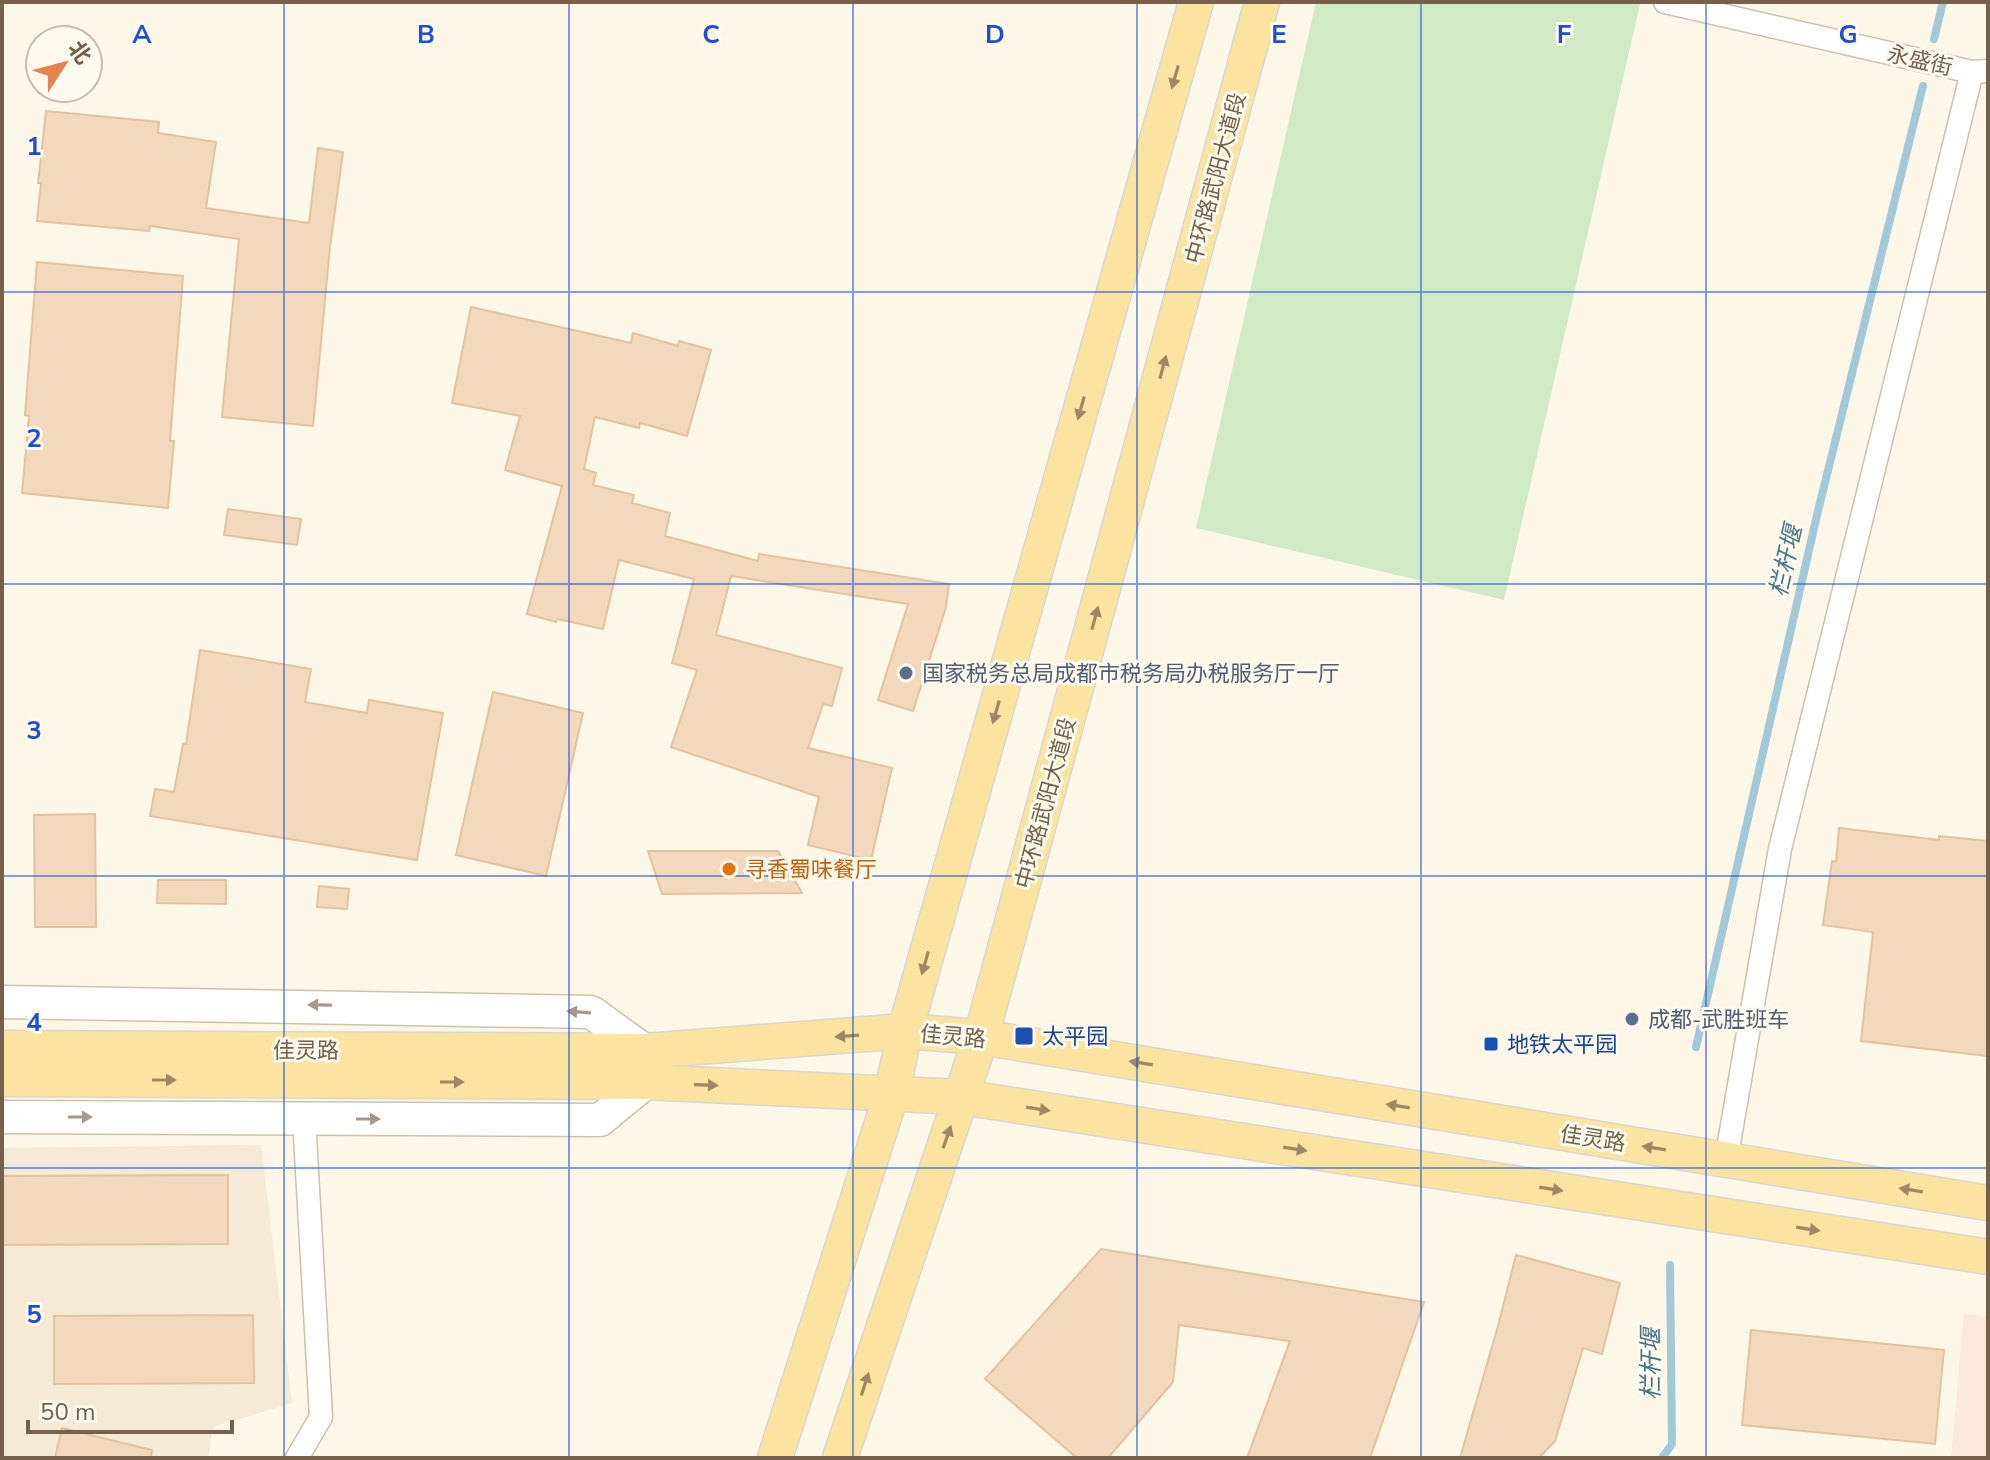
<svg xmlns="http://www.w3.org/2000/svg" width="1990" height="1460" font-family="'Nunito Sans','Noto Sans SC',sans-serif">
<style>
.residential{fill:#f4ead5}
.commercial{fill:#fde9db}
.green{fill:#cfeac5}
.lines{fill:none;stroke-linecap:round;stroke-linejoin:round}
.stream{stroke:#a1c9d8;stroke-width:8}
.building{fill:#f2d9be;stroke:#e5c29f;stroke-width:2}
.street-casing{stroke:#cec0ad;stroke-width:25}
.secondary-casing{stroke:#d1c1aa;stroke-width:35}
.primary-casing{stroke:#dbd6d0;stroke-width:37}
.street{stroke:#fff;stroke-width:22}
.secondary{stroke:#fff;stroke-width:32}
.primary{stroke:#fae4a0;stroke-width:34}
.oneway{fill:#9e8864}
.oneway2{fill:#a6988a}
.grid{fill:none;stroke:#1d4ed8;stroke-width:2;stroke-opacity:0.55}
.service-dot{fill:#5c6f8a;stroke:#fffaed;stroke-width:3}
.food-dot{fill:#e8710a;stroke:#fffaed;stroke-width:3}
.transit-dot{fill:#1a4fb4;stroke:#fffaed;stroke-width:3}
.labels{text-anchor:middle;stroke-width:6;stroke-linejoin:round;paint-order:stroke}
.street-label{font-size:22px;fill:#76604b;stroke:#fffaed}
.service-label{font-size:22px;fill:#4e5e75;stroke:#fffaed;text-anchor:start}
.food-label{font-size:22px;fill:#c56008;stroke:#fffaed;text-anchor:start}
.transit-label{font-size:22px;fill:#164399;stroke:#fffaed;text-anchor:start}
.water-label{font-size:24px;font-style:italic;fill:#44758a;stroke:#fffaed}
.grid-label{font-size:26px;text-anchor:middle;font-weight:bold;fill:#1d4ed8;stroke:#fffaed;stroke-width:6;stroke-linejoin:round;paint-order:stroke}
</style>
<rect width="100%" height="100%" fill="#fcf7e7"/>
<!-- residential -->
<polygon class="residential" points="261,1145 292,1403 213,1427 208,1458 2,1458 2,1148"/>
<!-- commercial -->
<polygon class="commercial" points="1964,1313 1988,1317 1988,1458 1951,1458"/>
<!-- green -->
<polygon class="green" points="1316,2 1632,2 1640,4 1504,600 1196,528"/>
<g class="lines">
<!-- stream -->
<g class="stream">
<polyline points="1934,39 1943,2"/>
<polyline points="1696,1047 1817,515 1923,86"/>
<polyline points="1662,1458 1672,1444 1670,1265"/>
</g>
</g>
<!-- building -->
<g class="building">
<polygon points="46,111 159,122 158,133 216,142 206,208 309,223 318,148 343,152 330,247 313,426 222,417 239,239 150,226 149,231 37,221 41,183 38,183"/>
<polygon points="37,262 183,276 170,441 174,441 168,508 22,493 29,416 25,415"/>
<polygon points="471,307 631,343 633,333 678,346 679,341 711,350 687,436 640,423 639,428 595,417 584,469 596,473 593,485 634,495 632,503 670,513 665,536 758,561 759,554 949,584 946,607 913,711 878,700 908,604 731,576 716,635 842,668 832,706 823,704 808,748 892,768 871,860 808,845 819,797 671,747 697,670 672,663 694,579 619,560 603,629 557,619 556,622 527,614 562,486 505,470 520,416 452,403"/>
<polygon points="228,509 301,519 297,545 224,535"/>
<polygon points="200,650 311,669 305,702 367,713 369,700 443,713 417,860 150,816 155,789 174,792 183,744 186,744"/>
<polygon points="493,692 583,713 546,876 456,855"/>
<polygon points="95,814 96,927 35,927 34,815"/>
<polygon points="1839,828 1939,840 1939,836 1988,841 1988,1056 1861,1041 1873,932 1823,925 1832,861 1836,862"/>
<polygon points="648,851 778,851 802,893 662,894"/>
<polygon points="158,880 226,880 226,904 157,903"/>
<polygon points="319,886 349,889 347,909 317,907"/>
<polygon points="228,1175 228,1244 2,1245 2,1176"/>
<polygon points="1101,1249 1424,1302 1370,1458 1247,1458 1290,1341 1179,1325 1173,1382 1108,1458 1077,1458 985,1379"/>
<polygon points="1516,1255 1620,1283 1602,1354 1583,1348 1555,1441 1539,1458 1460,1458 1498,1326"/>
<polygon points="253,1315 254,1383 54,1384 54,1316"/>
<polygon points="1751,1330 1944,1350 1935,1444 1742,1425"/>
<polygon points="62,1428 152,1450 151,1458 55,1458"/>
</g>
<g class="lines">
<defs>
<g id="street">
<polyline points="1665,2 1972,72 1988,71"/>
<polyline points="1726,1160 1780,849 1972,72"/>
<polyline points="297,1458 321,1417 304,1118"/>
</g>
<g id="secondary">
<polyline points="2,1002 591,1012 645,1051"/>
<polyline points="2,1117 600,1120 646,1082"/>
</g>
<g id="primary">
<polyline points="2,1048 645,1051 905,1031 981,1037 1988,1203"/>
<polyline points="2,1079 646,1082 961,1097 1988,1257"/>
<polyline points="775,1458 892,1092 905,1031 1196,2"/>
<polyline points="840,1458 981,1037 1262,2"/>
</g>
</defs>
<!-- street casing -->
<use href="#street" class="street-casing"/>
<!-- secondary casing -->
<use href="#secondary" class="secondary-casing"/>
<!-- primary casing -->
<use href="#primary" class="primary-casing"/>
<!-- street -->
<use href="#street" class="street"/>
<!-- secondary -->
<use href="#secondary" class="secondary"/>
<!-- primary -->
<use href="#primary" class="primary"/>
</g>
<!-- one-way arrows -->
<defs><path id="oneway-solid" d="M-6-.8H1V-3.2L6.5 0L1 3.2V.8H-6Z" transform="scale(2)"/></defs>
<g class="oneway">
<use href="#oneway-solid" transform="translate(1175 77) rotate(106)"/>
<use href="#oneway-solid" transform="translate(1163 367) rotate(-75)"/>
<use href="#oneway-solid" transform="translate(1081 408) rotate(106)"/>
<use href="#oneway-solid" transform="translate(1095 618) rotate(-75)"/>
<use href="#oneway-solid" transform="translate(996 712) rotate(106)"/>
<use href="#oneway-solid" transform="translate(925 963) rotate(106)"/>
<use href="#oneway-solid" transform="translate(847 1036) rotate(176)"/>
<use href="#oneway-solid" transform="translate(1141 1063) rotate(-171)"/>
<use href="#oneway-solid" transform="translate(164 1080)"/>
<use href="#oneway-solid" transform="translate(452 1082)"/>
<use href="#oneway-solid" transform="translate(706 1085) rotate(2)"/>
<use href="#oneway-solid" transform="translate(1398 1106) rotate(-171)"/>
<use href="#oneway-solid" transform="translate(1038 1109) rotate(9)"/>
<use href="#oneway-solid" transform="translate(947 1137) rotate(-71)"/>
<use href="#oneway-solid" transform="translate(1654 1148) rotate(-171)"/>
<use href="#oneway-solid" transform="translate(1295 1149) rotate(9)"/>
<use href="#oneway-solid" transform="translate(1551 1189) rotate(9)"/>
<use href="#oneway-solid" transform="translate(1911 1190) rotate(-171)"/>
<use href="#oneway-solid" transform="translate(1808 1229) rotate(9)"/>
<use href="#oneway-solid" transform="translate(865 1384) rotate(-72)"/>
</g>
<g class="oneway2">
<use href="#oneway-solid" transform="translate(320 1005) rotate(-179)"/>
<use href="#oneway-solid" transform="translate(579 1012) rotate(-176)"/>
<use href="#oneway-solid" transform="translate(80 1117)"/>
<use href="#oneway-solid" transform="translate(368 1119)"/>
</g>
<!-- grid -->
<path class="grid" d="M284,2v1456M569,2v1456M853,2v1456M1137,2v1456M1421,2v1456M1706,2v1456M2,292h1986M2,584h1986M2,876h1986M2,1168h1986"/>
<!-- markers -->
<g class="service-dot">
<circle cx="906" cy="673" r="8"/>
<circle cx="1632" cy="1019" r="8"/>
</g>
<circle class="food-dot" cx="729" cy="869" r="8"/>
<g class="transit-dot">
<rect x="1014" y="1026" width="20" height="20" rx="4"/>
<rect x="1483" y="1036" width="16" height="16" rx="4"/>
</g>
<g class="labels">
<!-- street labels -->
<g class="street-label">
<text transform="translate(1920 60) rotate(13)" y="8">永盛街</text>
<text transform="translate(1215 178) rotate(-75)" y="8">中环路武阳大道段</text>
<text transform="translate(1045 803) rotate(-75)" y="8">中环路武阳大道段</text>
<text transform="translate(953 1036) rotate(5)" y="8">佳灵路</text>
<text x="306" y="1058">佳灵路</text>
<text transform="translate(1593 1138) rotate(9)" y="8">佳灵路</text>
</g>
<!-- service labels -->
<g class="service-label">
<text x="922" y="681">国家税务总局成都市税务局办税服务厅一厅</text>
<text x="1648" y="1027">成都-武胜班车</text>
</g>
<!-- food labels -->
<g class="food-label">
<text x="745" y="877">寻香蜀味餐厅</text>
</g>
<!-- transit labels -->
<g class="transit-label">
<text x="1042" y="1044">太平园</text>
<text x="1507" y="1052">地铁太平园</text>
</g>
<!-- water labels -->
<g class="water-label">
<text transform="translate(1786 561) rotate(-77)" y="8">栏杆堰</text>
<text transform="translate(1651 1364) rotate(-90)" y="8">栏杆堰</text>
</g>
</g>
<g class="grid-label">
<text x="142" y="43">A</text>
<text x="426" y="43">B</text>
<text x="711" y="43">C</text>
<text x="995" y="43">D</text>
<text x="1279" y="43">E</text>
<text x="1564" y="43">F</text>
<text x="1848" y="43">G</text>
<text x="34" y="155">1</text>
<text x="34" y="447">2</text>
<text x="34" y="739">3</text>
<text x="34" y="1031">4</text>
<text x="34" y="1323">5</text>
</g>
<!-- border -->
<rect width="1990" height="1460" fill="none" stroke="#76604b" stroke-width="8"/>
<!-- north arrow -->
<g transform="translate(64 64) rotate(54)"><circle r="38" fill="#fffaed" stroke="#c8bcac" stroke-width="2"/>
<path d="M0-6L14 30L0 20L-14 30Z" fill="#e6824d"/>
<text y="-12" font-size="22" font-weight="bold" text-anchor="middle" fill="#76604b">北</text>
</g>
<!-- scale -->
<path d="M28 1420v12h204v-12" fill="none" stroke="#76604b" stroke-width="4"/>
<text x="40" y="1420" font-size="24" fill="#76604b" stroke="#fffaed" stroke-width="6" paint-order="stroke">50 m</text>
</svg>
